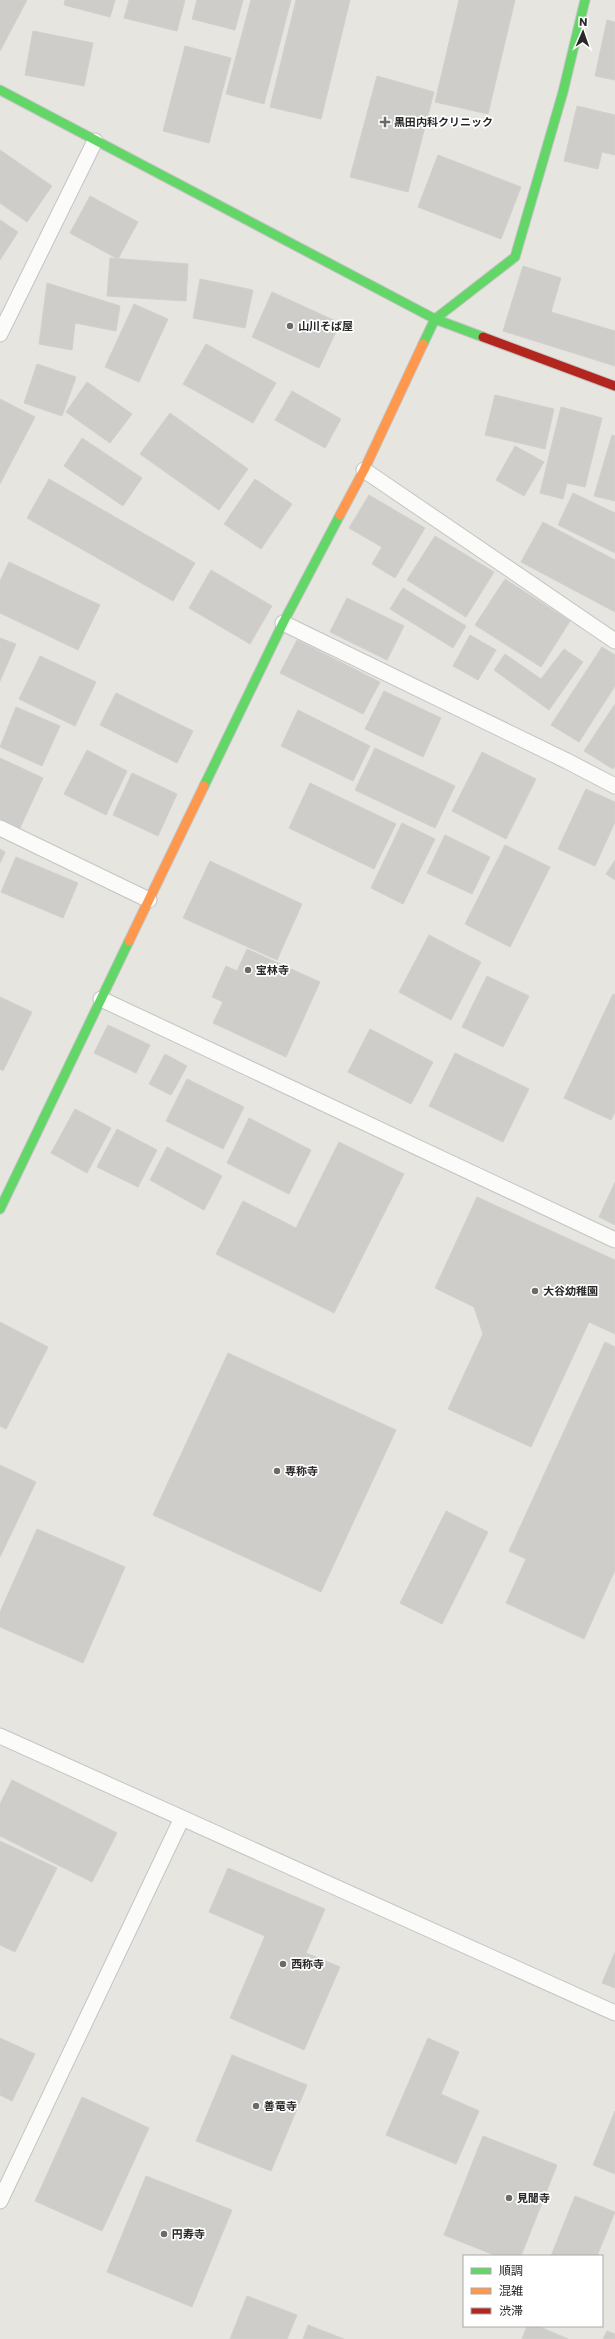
<svg xmlns="http://www.w3.org/2000/svg" width="615" height="2339" font-family="Poppins,'Noto Sans JP',sans-serif">
<style>
.building{fill:#cecdc9;stroke:#d2d0cc}
.lines{fill:none;stroke-linecap:round;stroke-linejoin:round}
.lane-casing{stroke:#c4c4c5;stroke-width:17}
.fast-casing{stroke:#c4c4c5;stroke-width:11}
.slow-casing{stroke:#c4c4c5;stroke-width:11}
.jam-casing{stroke:#c4c4c5;stroke-width:11}
.lane{stroke:#fbfbfa;stroke-width:15}
.fast{stroke:#63d668;stroke-width:9}
.slow{stroke:#ff974d;stroke-width:9}
.jam{stroke:#b3261e;stroke-width:9}
.poi-dot{fill:#6b6b69;stroke:#fff;stroke-width:1.5}
.labels{text-anchor:middle;stroke-width:3.5;stroke-linejoin:round;paint-order:stroke}
.poi-label{font-size:11px;font-weight:bold;fill:#292929;stroke:#fff;text-anchor:start}
</style>
<rect width="100%" height="100%" fill="#e6e5e0"/>
<!-- building -->
<g class="building">
<polygon points="0,0 27,0 0,51"/>
<polygon points="65,0 115,0 110,17 64,5"/>
<polygon points="129,0 185,0 177,31 124,18"/>
<polygon points="197,0 243,0 235,30 192,19"/>
<polygon points="251,0 291,0 264,104 226,94"/>
<polygon points="296,0 350,0 321,119 270,107"/>
<polygon points="459,0 515,0 488,114 435,102"/>
<polygon points="607,20 615,22 615,80 595,76"/>
<polygon points="33,31 93,43 84,86 25,75"/>
<polygon points="185,46 231,58 209,143 163,131"/>
<polygon points="377,76 434,92 408,192 350,177"/>
<polygon points="577,106 615,115 615,155 602,152 598,169 564,161"/>
<polygon points="0,150 52,186 27,222 0,203"/>
<polygon points="438,155 521,187 501,239 418,207"/>
<polygon points="90,196 138,222 118,259 70,233"/>
<polygon points="0,220 18,232 0,260"/>
<polygon points="110,258 188,264 186,301 107,296"/>
<polygon points="523,266 561,278 551,312 615,331 615,366 503,331"/>
<polygon points="200,279 253,290 245,328 193,318"/>
<polygon points="47,283 120,306 116,331 75,323 72,350 39,344"/>
<polygon points="272,292 340,323 319,368 252,337"/>
<polygon points="134,304 168,319 139,382 105,367"/>
<polygon points="206,344 276,383 253,423 183,384"/>
<polygon points="37,364 76,377 62,416 24,403"/>
<polygon points="87,382 132,414 110,443 66,412"/>
<polygon points="292,391 341,419 325,448 275,420"/>
<polygon points="495,395 554,409 545,449 485,435"/>
<polygon points="0,399 35,417 0,484"/>
<polygon points="561,407 602,418 585,487 567,483 563,499 540,493"/>
<polygon points="170,413 248,469 219,510 140,454"/>
<polygon points="612,435 615,436 615,501 594,496"/>
<polygon points="82,438 142,478 123,506 64,466"/>
<polygon points="515,446 544,462 524,496 496,480"/>
<polygon points="49,479 195,563 173,601 27,518"/>
<polygon points="255,479 292,504 261,549 224,524"/>
<polygon points="573,493 615,513 615,553 558,525"/>
<polygon points="369,495 425,528 395,578 372,564 382,547 349,528"/>
<polygon points="543,522 615,560 615,612 521,562"/>
<polygon points="435,536 494,572 466,617 407,580"/>
<polygon points="9,562 100,605 78,650 0,613 0,581"/>
<polygon points="211,570 272,606 250,644 189,608"/>
<polygon points="505,579 570,621 541,667 475,625"/>
<polygon points="403,588 466,626 453,648 390,609"/>
<polygon points="347,598 404,626 387,660 330,632"/>
<polygon points="470,635 496,650 478,680 453,666"/>
<polygon points="0,638 16,644 0,681"/>
<polygon points="297,640 380,682 363,714 280,673"/>
<polygon points="602,647 615,655 615,686 579,742 551,725"/>
<polygon points="564,649 583,662 549,710 494,670 505,654 541,679"/>
<polygon points="40,656 96,682 75,726 19,699"/>
<polygon points="384,691 441,718 423,757 365,729"/>
<polygon points="116,693 193,731 177,763 100,725"/>
<polygon points="615,704 615,766 613,769 584,751"/>
<polygon points="16,707 60,726 42,766 0,747"/>
<polygon points="298,710 370,746 353,781 281,746"/>
<polygon points="375,748 455,786 435,828 355,790"/>
<polygon points="87,750 127,771 106,815 64,794"/>
<polygon points="482,752 536,779 506,839 452,811"/>
<polygon points="0,758 43,778 20,828 0,819"/>
<polygon points="132,773 177,794 158,836 113,815"/>
<polygon points="310,783 396,824 374,869 289,828"/>
<polygon points="586,789 615,802 615,822 595,866 558,849"/>
<polygon points="402,823 435,839 403,904 371,888"/>
<polygon points="445,835 490,857 472,894 427,873"/>
<polygon points="505,845 550,867 510,947 465,924"/>
<polygon points="0,849 5,852 0,863"/>
<polygon points="16,857 78,883 63,918 1,892"/>
<polygon points="615,860 615,880 606,874"/>
<polygon points="210,861 302,904 277,960 183,918"/>
<polygon points="429,935 481,962 451,1020 399,992"/>
<polygon points="247,949 320,982 286,1057 213,1023 223,1002 212,997 226,966 237,971"/>
<polygon points="487,976 529,996 503,1047 462,1027"/>
<polygon points="613,994 615,995 615,1112 611,1120 564,1098"/>
<polygon points="0,997 32,1012 3,1071 0,1069"/>
<polygon points="108,1025 150,1045 136,1073 94,1053"/>
<polygon points="370,1029 433,1062 411,1104 348,1072"/>
<polygon points="455,1053 529,1089 503,1142 429,1106"/>
<polygon points="165,1054 187,1066 171,1095 149,1084"/>
<polygon points="187,1079 244,1107 223,1149 166,1121"/>
<polygon points="75,1109 111,1128 87,1173 51,1153"/>
<polygon points="249,1118 311,1150 289,1194 227,1163"/>
<polygon points="117,1129 157,1150 138,1187 97,1167"/>
<polygon points="339,1142 404,1174 334,1313 216,1254 243,1201 296,1228"/>
<polygon points="167,1147 222,1176 204,1210 150,1180"/>
<polygon points="615,1182 615,1225 599,1217"/>
<polygon points="477,1197 615,1260 615,1334 589,1322 531,1447 448,1409 483,1334 474,1307 435,1288"/>
<polygon points="0,1322 48,1347 6,1429 0,1426"/>
<polygon points="605,1342 615,1347 615,1570 584,1639 506,1603 526,1559 509,1551"/>
<polygon points="228,1353 396,1430 321,1592 153,1515"/>
<polygon points="0,1465 36,1482 0,1557"/>
<polygon points="446,1511 488,1532 442,1624 400,1603"/>
<polygon points="37,1529 125,1567 83,1663 0,1627 0,1612"/>
<polygon points="12,1780 117,1833 92,1882 0,1836 0,1804"/>
<polygon points="0,1841 57,1868 15,1952 0,1945"/>
<polygon points="228,1868 325,1909 306,1953 340,1967 304,2050 230,2018 265,1936 209,1912"/>
<polygon points="615,1952 615,1988 602,1983"/>
<polygon points="0,2038 35,2054 12,2101 0,2095"/>
<polygon points="428,2038 459,2052 441,2094 479,2111 456,2164 386,2135"/>
<polygon points="232,2055 307,2085 271,2171 196,2141"/>
<polygon points="82,2097 149,2128 102,2231 35,2201"/>
<polygon points="615,2111 615,2174 593,2165"/>
<polygon points="483,2136 557,2165 521,2256 497,2256 444,2235"/>
<polygon points="146,2176 232,2210 192,2307 107,2272"/>
<polygon points="575,2196 615,2212 597,2256 551,2256"/>
<polygon points="247,2296 297,2315 287,2339 230,2339"/>
<polygon points="308,2325 344,2339 303,2339"/>
<polygon points="527,2326 538,2326 568,2339 522,2339"/>
<polygon points="607,2331 615,2334 615,2339 603,2339"/>
</g>
<g class="lines">
<defs>
<g id="lane">
<polyline points="0,334 95,141"/>
<polyline points="364,470 615,641"/>
<polyline points="283,623 567,761 615,786"/>
<polyline points="0,828 149,900"/>
<polyline points="101,999 615,1240"/>
<polyline points="0,1736 615,2013"/>
<polyline points="0,2201 182,1818"/>
</g>
<g id="fast">
<polyline points="0,90 435,319 483,337"/>
<polyline points="423,344 435,319 515,257 563,92 585,0"/>
<polyline points="204,786 283,623 340,515"/>
<polyline points="0,1209 129,941"/>
</g>
<g id="slow">
<polyline points="340,515 364,470 423,344"/>
<polyline points="129,941 204,786"/>
</g>
<polyline id="jam" points="483,337 615,386"/>
</defs>
<!-- lane casing -->
<use href="#lane" class="lane-casing"/>
<!-- fast casing -->
<use href="#fast" class="fast-casing"/>
<!-- slow casing -->
<use href="#slow" class="slow-casing"/>
<!-- jam casing -->
<use href="#jam" class="jam-casing"/>
<!-- lane -->
<use href="#lane" class="lane"/>
<!-- fast -->
<use href="#fast" class="fast"/>
<!-- slow -->
<use href="#slow" class="slow"/>
<!-- jam -->
<use href="#jam" class="jam"/>
</g>
<!-- markers -->
<g class="poi-dot">
<path d="M383 116h4v4h4v4h-4v4h-4v-4h-4v-4h4z"/>
<circle cx="290" cy="326" r="4"/>
<circle cx="248" cy="970" r="4"/>
<circle cx="535" cy="1291" r="4"/>
<circle cx="277" cy="1471" r="4"/>
<circle cx="283" cy="1964" r="4"/>
<circle cx="256" cy="2106" r="4"/>
<circle cx="509" cy="2198" r="4"/>
<circle cx="164" cy="2234" r="4"/>
</g>
<g class="labels">
<!-- poi labels -->
<g class="poi-label">
<text x="394" y="126">黒田内科クリニック</text>
<text x="298" y="330">山川そば屋</text>
<text x="256" y="974">宝林寺</text>
<text x="543" y="1295">大谷幼稚園</text>
<text x="285" y="1475">専称寺</text>
<text x="291" y="1968">西称寺</text>
<text x="264" y="2110">善竜寺</text>
<text x="517" y="2202">見聞寺</text>
<text x="172" y="2238">円寿寺</text>
</g>
</g>
<!-- legend -->
<rect x="463" y="2255" width="140" height="72" fill="#ffffff" stroke="#a9a9a9"/>
<rect x="471" y="2268" width="20" height="6" fill="#63d668" stroke="#a9a9a9"/>
<text x="499" y="2275" font-size="12" fill="#292929">順調</text>
<rect x="471" y="2288" width="20" height="6" fill="#ff974d" stroke="#a9a9a9"/>
<text x="499" y="2295" font-size="12" fill="#292929">混雑</text>
<rect x="471" y="2308" width="20" height="6" fill="#b3261e" stroke="#a9a9a9"/>
<text x="499" y="2315" font-size="12" fill="#292929">渋滞</text>
<!-- north arrow -->
<g transform="translate(583 32) rotate(2)" stroke="#ffffff" stroke-width="3" paint-order="stroke">
<path d="M0-3L7 15L0 10L-7 15Z" fill="#292929"/>
<text y="-6" font-size="11" font-weight="bold" text-anchor="middle" fill="#292929">N</text>
</g>
</svg>
